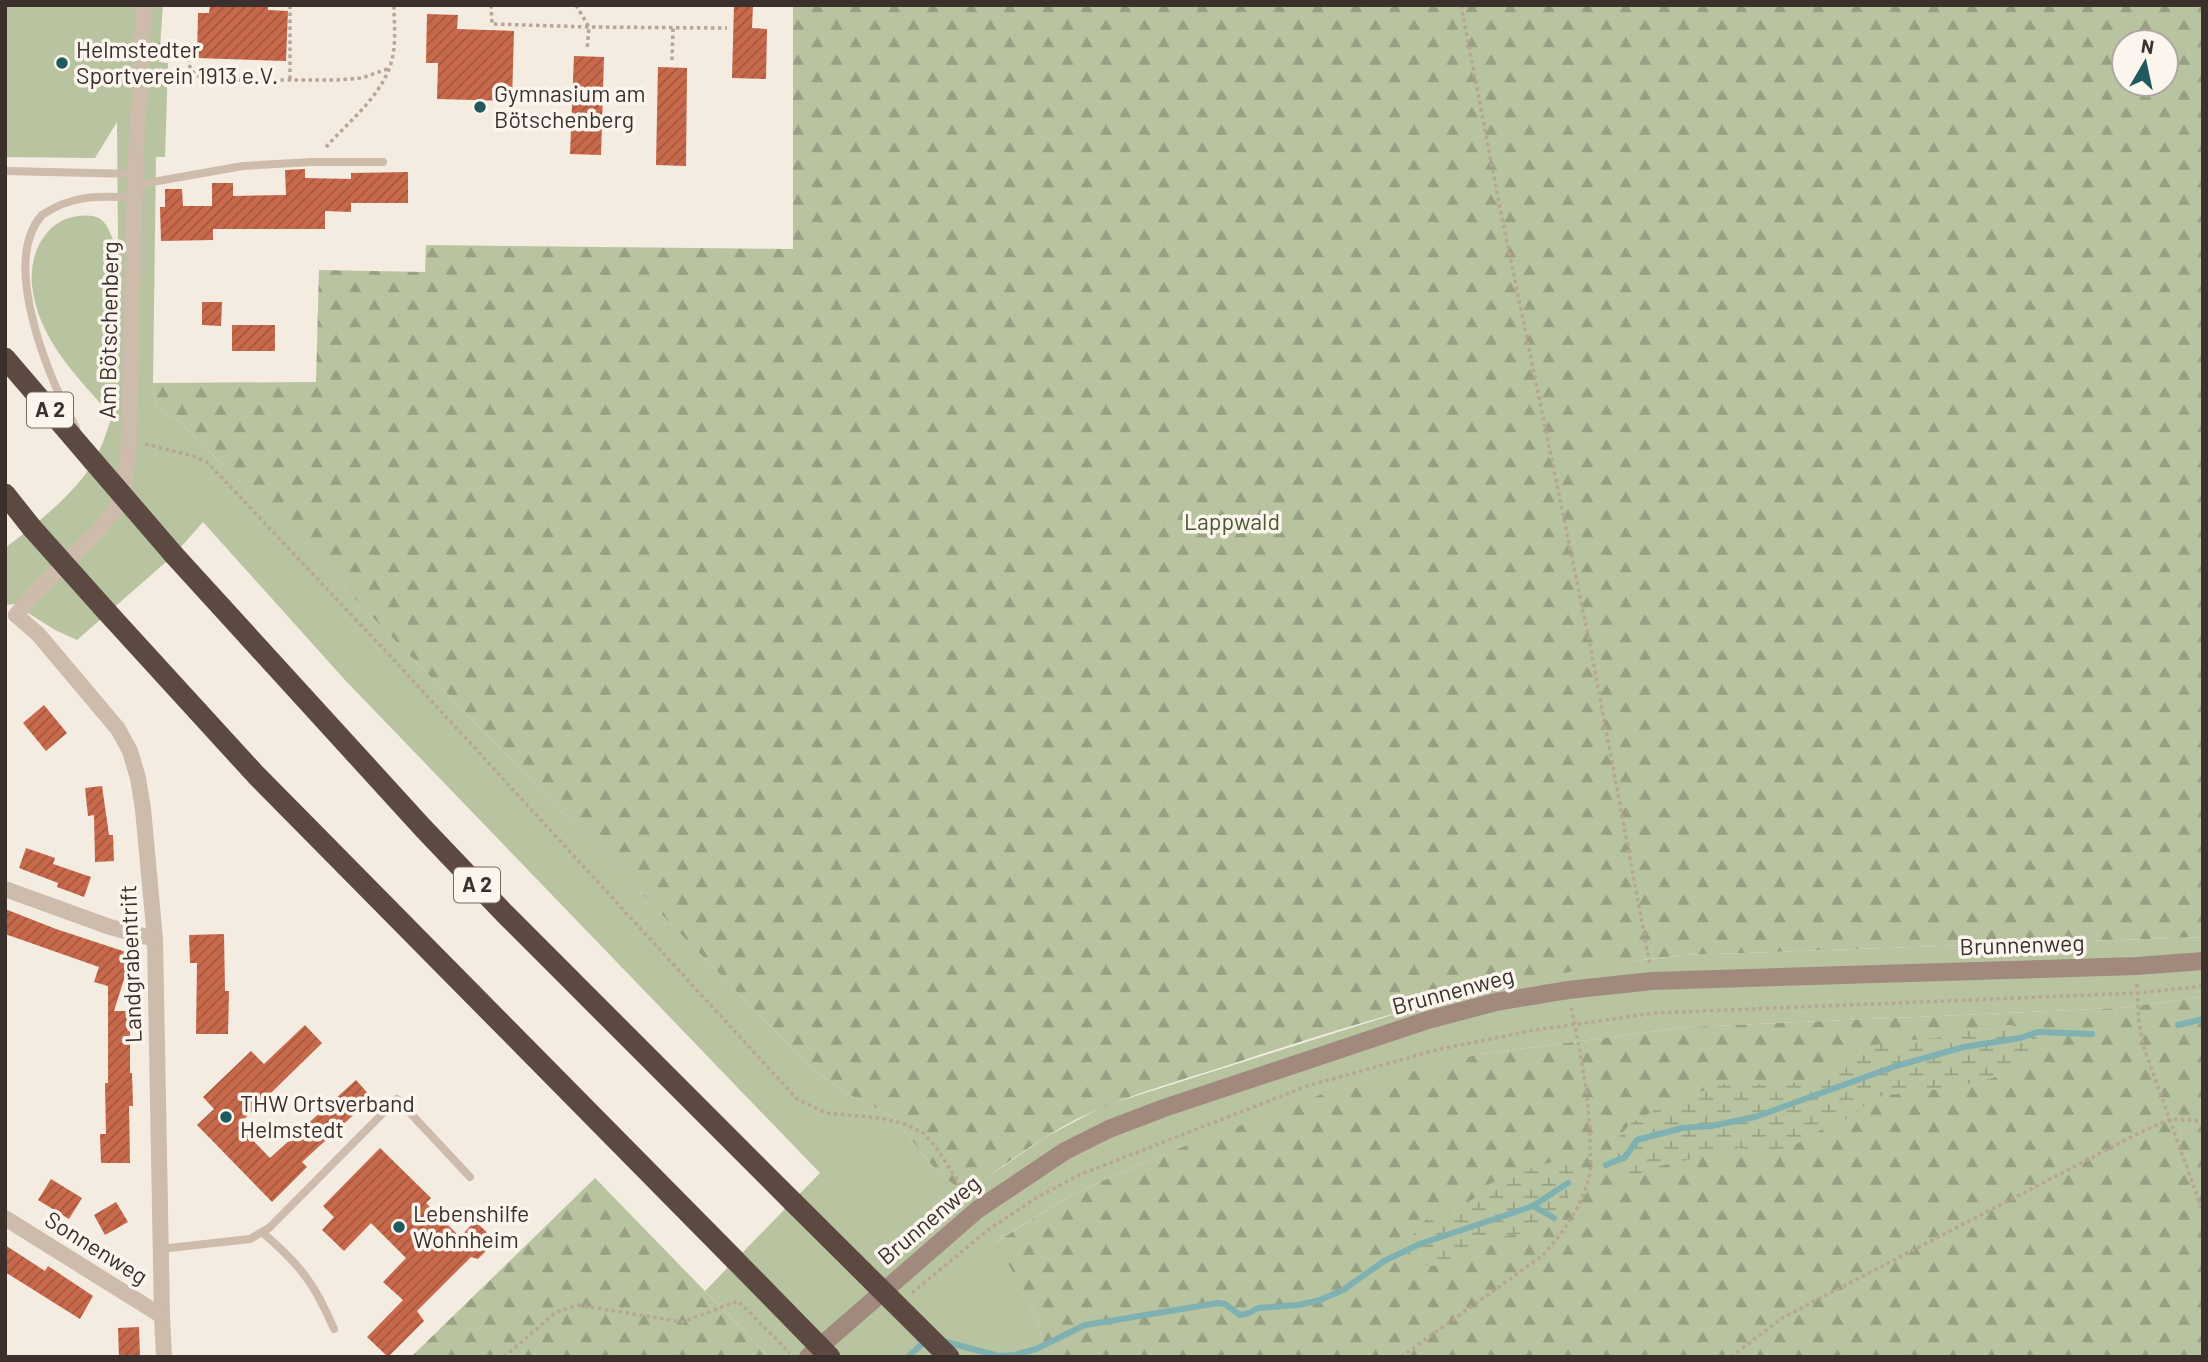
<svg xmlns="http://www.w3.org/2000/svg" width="2208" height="1362" font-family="Barlow,sans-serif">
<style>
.green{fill:#b8c4a0}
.forest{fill:url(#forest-firs);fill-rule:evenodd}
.wetland{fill:url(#wetland-marsh)}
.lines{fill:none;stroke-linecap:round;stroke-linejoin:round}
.stream{stroke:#7fb0b2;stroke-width:6}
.building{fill:url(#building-hatch)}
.path{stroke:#b9a596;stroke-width:3.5;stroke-dasharray:3.5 3.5;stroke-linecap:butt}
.lane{stroke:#cdbbac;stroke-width:8}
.street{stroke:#cdbbac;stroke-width:16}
.secondary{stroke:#a18a7d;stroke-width:18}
.highway{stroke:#5c4a42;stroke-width:21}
.highway-bridge{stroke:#5c4a42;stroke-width:21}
.poi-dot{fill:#1f5a5e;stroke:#fbf5ee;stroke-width:2.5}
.labels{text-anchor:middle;stroke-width:7;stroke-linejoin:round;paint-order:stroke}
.shield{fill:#fbf5ee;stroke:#756b66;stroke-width:2}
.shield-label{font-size:21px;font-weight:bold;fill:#3b302b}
.poi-label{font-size:23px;fill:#3b302b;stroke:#fbf5ee;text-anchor:start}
.street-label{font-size:23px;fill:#3b302b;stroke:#fbf5ee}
.park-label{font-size:23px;fill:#4a5a2e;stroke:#fbf5ee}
</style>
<defs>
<pattern id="forest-firs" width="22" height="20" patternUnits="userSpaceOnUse" patternTransform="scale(1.75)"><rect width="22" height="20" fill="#b8c4a0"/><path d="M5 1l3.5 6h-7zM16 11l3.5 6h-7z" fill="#97a083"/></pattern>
<pattern id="wetland-marsh" width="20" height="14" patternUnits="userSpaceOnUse" patternTransform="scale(1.75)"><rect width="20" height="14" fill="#b8c4a0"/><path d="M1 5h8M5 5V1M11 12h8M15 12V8" fill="none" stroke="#97a083"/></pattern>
<pattern id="building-hatch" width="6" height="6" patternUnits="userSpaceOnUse" patternTransform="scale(1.75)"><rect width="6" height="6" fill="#c8694b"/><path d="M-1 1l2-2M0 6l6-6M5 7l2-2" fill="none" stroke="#a4573f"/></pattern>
</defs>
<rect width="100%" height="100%" fill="#f4ebe1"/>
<!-- green -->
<path class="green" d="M5,5h158l-4,57 9,1 -3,94h-9l-3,226 3,25 22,12 133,134 500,514 35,25 46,23 47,58 14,10 9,11 82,-57 60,-32 332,-105 57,-15 108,-21 83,-10 519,-18v60l-84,11 -430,19 -209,27 -321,102 -86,38 -76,47 34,64 18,52h-280l-64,-66 115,-118 -475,-493 -142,-158 -29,33 -97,85 -22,-10 -41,-26 -9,1v-57c29,-22 71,-55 89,-87 8,-13 13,-31 18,-45 -34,-38 -75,-78 -80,-131 -3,-31 13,-65 46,-69 7,-1 15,-1 21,2 11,7 13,23 19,31l-1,-127 -22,36 -90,-1z"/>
<!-- forest -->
<g class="forest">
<path d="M793,5h1410v932l-519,18c-152,16 -298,58 -443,106 -55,18 -113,33 -164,58 -41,21 -78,50 -115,77l-9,-12 -14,-10 -47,-58 -46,-23 -35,-25 -500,-514 -133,-134 -22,-12 -3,-25 163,-1 3,-112 106,2 1,-27 367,4zM2124,42h42v42h-42z"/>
<polygon points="2203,997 2203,1357 1049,1357 1031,1305 996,1242 1073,1194 1159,1156 1320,1095 1480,1054 1689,1027 2119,1008"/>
<polygon points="595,1178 769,1357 411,1357"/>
</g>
<!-- wetland -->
<g class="wetland">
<polygon points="2010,1025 2026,1029 2040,1041 2040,1049 2034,1056 2015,1069 1997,1077 1950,1088 1887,1095 1872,1099 1849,1118 1826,1127 1779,1154 1739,1148 1647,1169 1640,1174 1615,1175 1611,1170 1612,1149 1615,1141 1630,1124 1664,1105 1697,1093 1722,1084 1790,1084 1814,1077 1845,1057 1885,1042 1936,1038 1975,1027"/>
<polygon points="1555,1161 1574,1163 1578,1172 1563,1211 1540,1231 1485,1239 1459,1262 1435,1266 1426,1265 1410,1254 1415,1228 1427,1219 1468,1202 1480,1195 1484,1187 1501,1178"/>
</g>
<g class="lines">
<!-- stream -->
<g class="stream">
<polyline points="2178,1025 2203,1019"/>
<polyline points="1606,1165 1625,1157 1637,1140 1682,1128 1711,1126 1755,1117 1896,1066 1964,1047 2020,1038 2038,1032 2092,1034"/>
<polyline points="1533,1206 1554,1218"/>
<polyline points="942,1341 999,1356 1015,1355 1036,1349 1085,1325 1218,1303 1225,1304 1240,1315 1249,1313 1258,1308 1298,1305 1320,1300 1343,1290 1384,1261 1420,1244 1533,1206 1568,1183"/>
<polyline points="908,1357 922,1344 928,1341"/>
</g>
</g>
<!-- building -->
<g class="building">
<polygon points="210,5 268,5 268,10 288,11 286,61 197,58 198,13 209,13"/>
<polygon points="734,5 753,5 752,28 767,29 766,79 732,78"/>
<polygon points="427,14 458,15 457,29 514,31 512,101 437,99 438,63 426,63"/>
<polygon points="574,56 604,57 601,155 570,154"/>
<polygon points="658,67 687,68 686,166 656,165"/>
<polygon points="305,169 305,178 351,179 351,173 408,172 408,203 351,203 351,212 325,211 325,229 213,229 213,240 161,241 160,207 165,207 165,189 182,189 183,206 212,206 212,183 233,183 233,196 286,195 285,170"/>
<polygon points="202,302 222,302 221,326 202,325"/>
<rect x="232" y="325" width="43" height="26"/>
<polygon points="44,705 67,733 46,751 23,723"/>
<polygon points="102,786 109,835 113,835 114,861 95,862 94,815 88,816 85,788"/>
<polygon points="26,848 55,858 53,864 91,877 84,897 57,887 58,883 19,868"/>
<polygon points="5,909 56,929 132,954 114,1011 130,1011 130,1073 132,1073 133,1106 129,1106 130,1163 101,1163 100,1134 106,1134 105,1083 108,1083 108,986 94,982 99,967 5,934"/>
<polygon points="224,934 225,991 229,991 228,1034 196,1034 197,963 190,963 189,935"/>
<polygon points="305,1025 322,1043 238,1125 270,1158 356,1080 372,1098 302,1162 307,1167 272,1202 197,1125 214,1109 203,1097 251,1051 264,1064"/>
<polygon points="380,1148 431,1198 426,1203 460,1237 475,1221 496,1241 478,1259 471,1257 417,1311 424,1321 388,1357 367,1337 403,1300 383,1282 406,1258 371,1223 344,1251 322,1230 334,1217 323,1206"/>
<polygon points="51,1179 82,1198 69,1219 38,1200"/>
<polygon points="116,1202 128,1222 105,1235 94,1215"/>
<polygon points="5,1245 45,1271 48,1266 93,1296 80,1319 5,1272"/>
<polygon points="139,1327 140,1357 119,1357 118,1328"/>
</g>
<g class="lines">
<!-- path -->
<g class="path">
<polyline points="491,5 492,24 589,27 727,28"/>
<polyline points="576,5 589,27 587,50"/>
<polyline points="1461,5 1498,198 1590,645 1650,965"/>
<path d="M157,44l30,2c1,18 1,27 19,34h132l24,-2 25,-9"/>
<polyline points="672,60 673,28"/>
<polyline points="290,79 290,5"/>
<path d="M326,147c24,-27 60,-54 67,-92 3,-16 1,-34 1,-50"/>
<polyline points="145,444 193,456 207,462 393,659 797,1099 826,1113 880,1118 905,1124 923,1133 936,1147 966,1194"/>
<polyline points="2137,984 2139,1024 2144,1048 2203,1212"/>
<polyline points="912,1293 988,1230 1036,1198 1079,1175 1307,1086 1440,1049 1535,1030 1654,1013 2137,993 2203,986"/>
<polyline points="504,1357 556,1312 578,1305 682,1322 738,1301 790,1353"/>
<path d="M1401,1357l141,-101c21,-22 39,-49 47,-78 3,-10 1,-22 1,-33 0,-47 -10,-93 -19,-139"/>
<polyline points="1731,1357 1782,1318 2141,1132 2171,1119 2203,1121"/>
</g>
<!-- lane -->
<g class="lane">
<polyline points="5,171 135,174"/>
<polyline points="135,185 243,166 312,162 383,162"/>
<path d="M76,428c-28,-52 -76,-166 -34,-213 29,-20 59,-20 93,-17"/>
<path d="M262,1232c38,33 52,50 72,97"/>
<polyline points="160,1249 250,1239 269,1228 397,1099 470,1177"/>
</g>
<!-- street -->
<g class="street">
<polyline points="16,615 38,634 118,729 130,751 138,778 143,809 155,939 162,1316 164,1357"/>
<polyline points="16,615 33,595 99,530 114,510 125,484 129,441 135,174 144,5"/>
<polyline points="5,889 110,927 155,939"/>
<polyline points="5,1218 162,1316"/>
</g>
<!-- secondary -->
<polyline class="secondary" points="808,1357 977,1210 1065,1151 1109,1129 1164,1108 1428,1020 1496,1002 1568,990 1652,981 2137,966 2203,961"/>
<!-- highway -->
<g class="highway">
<polyline points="5,358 94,462"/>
<polyline points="5,494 32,528"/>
<polyline points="174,555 423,828 505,914 793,1202"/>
<polyline points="107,612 256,775 735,1260"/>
</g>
<!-- highway-bridge -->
<g class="highway-bridge">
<polyline points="94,462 174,555"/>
<polyline points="32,528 107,612"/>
<polyline points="793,1202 949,1357"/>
<polyline points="735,1260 830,1357"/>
</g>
</g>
<!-- markers -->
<g class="poi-dot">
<circle cx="62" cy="63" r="7"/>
<circle cx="480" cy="107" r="7"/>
<circle cx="226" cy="1117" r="7"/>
<circle cx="399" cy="1227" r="7"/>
</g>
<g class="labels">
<!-- shield labels -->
<g class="shield">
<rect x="27" y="392.5" width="46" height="35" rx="5"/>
<rect x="454" y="867.5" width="46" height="35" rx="5"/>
</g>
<g class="shield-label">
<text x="50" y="417">A 2</text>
<text x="477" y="892">A 2</text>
</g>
<!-- poi labels -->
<g class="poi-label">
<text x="76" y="58">Helmstedter<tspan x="76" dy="26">Sportverein 1913 e.V.</tspan></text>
<text x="494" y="102">Gymnasium am<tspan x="494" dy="26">Bötschenberg</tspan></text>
<text x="240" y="1112">THW Ortsverband<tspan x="240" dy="26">Helmstedt</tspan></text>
<text x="413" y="1222">Lebenshilfe<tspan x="413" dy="26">Wohnheim</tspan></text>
</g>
<!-- street labels -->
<g class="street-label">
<text transform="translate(109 330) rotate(-89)" y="8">Am Bötschenberg</text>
<text transform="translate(2022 945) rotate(-2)" y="8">Brunnenweg</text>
<text transform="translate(131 964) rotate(-92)" y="8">Landgrabentrift</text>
<text transform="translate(1453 991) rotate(-15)" y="8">Brunnenweg</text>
<text transform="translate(929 1220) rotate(-40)" y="8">Brunnenweg</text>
<text transform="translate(96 1248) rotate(32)" y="8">Sonnenweg</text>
</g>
<!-- park labels -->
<g class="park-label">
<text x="1232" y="530">Lappwald</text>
</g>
</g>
<!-- border -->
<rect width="2208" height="1362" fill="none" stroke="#3b302b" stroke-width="14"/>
<!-- north arrow -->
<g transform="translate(2145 63) rotate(9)"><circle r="33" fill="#fbf5ee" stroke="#aea6a0" stroke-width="2"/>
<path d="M0-5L12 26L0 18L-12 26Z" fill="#1f5a5e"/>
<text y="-10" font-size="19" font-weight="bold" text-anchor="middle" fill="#3b302b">N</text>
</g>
</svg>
